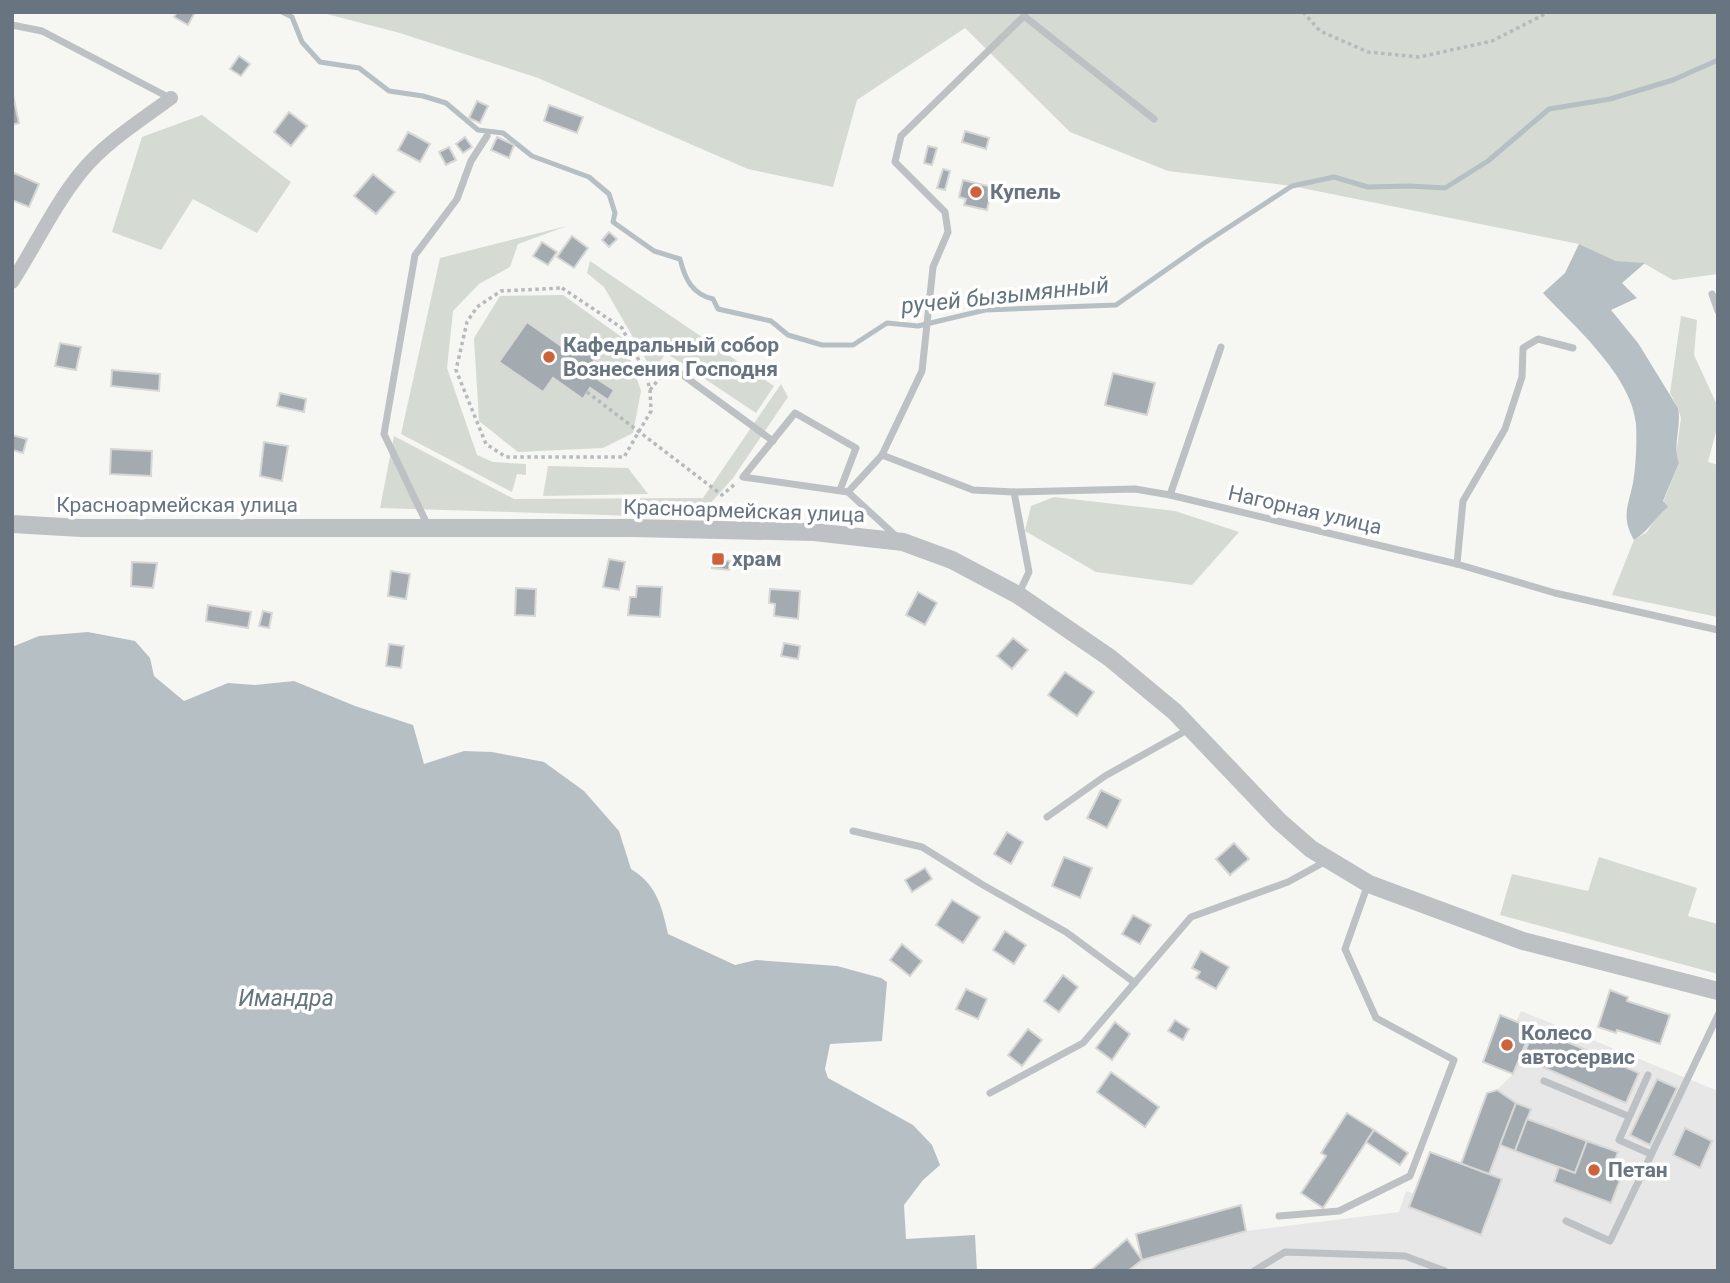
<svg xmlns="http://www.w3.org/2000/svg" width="1730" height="1283" font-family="Roboto,sans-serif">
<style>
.built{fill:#e6e7e6}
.green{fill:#d5dad3;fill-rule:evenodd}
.water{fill:#b6bfc4}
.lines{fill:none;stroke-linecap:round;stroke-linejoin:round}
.stream{stroke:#b6bfc4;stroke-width:5}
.building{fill:#a4abb0;stroke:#d7d7d5;stroke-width:2}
.path{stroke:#b7babc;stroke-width:3.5;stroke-dasharray:3.5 3.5;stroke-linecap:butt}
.service{stroke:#bdc1c4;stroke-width:7}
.minor{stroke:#bdc1c4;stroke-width:14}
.tertiary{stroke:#bdc1c4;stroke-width:18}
.poi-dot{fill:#ce633b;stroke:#fff;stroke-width:2.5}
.labels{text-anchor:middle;stroke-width:7;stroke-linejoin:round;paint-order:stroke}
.poi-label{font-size:21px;font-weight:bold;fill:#687580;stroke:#fff;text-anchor:start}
.street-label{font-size:21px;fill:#687580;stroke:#fff}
.water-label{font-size:23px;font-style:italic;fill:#64757d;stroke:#fff}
</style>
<rect width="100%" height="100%" fill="#f6f6f3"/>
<!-- built -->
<polygon class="built" points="1521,1011 1718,1091 1718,1271 1090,1271 1127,1239 1141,1258 1136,1234 1241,1205 1246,1231 1399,1212 1406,1191 1415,1194 1430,1152 1461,1163 1487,1093 1497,1090 1513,1074 1483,1062 1500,1015 1516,1022"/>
<!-- green -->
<g class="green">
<polygon points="319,12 1718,12 1718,274 1673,280 1645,264 1616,261 1579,244 1292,186 1168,171 1070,132 965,28 857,100 833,187 748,169 538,78 400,33"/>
<polygon points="202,115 291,182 257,233 193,199 161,250 112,232 142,137"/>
<polygon points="567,226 518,244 510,267 479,284 453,311 447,368 477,455 493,462 526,464 526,475 517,474 512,492 401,434 440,258"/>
<polygon points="590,261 774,386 756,413 666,353 653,372 604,287 587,273"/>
<path d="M563,295l60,43 18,53 -8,42 -30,15 -85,4 -39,-31 -5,-83 26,-42zM527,322l43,30 8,-13 5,-3 19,13 -13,19 8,11 17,11 -7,10 -17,-12 -7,10 -30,-20 -10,14 -44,-30z"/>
<polygon points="1681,316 1697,320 1694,355 1718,407 1718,424 1708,462 1718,465 1718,617 1612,595 1634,540 1647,532 1658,515 1679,463 1676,455 1681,418 1678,408 1670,393"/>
<polygon points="781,384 788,397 733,478 709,505 705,518 380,508 394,436 514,499 703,498"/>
<polygon points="548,466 628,468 648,494 543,496"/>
<polygon points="1054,497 1175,511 1239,532 1192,585 1096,572 1025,531 1031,506"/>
<polygon points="1599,857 1697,888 1688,916 1718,924 1718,974 1500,915 1512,874 1588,891"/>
</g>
<!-- water -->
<g class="water">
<path d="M1579,244l37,17 29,2 -23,20 15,15 -26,12 27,33 40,65c4,18 -6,37 1,55l-16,38 5,6c-13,10 -19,24 -34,33 -13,-23 -6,-33 -1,-57 3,-17 4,-42 3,-59 -4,-48 -62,-98 -93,-131l22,-20z"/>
<path d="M88,632l47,9 15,17 4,18 30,25 44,-18 27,2 39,-4 61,25 58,19 11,39 40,-13 28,1 52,10 40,29 35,40 12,38c25,15 31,37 37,65l67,31 21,-5 81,6 44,12 6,4 -5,59 -52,3 -5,25 3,9 85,47 19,20 8,20 -17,15 -19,25 2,34 69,-4 2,36h-965v-624l27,-11z"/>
</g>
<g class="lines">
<!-- stream -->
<path class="stream" d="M282,12l10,5 10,25 18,20 39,6 30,23 34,5 23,7 32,27 25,3 29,23 57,21 20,17 6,19 -2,9 41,29 26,8c5,20 12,35 33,40l5,10 53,12 17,14 34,10h31l34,-22 31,3 67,-16 131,-5 87,-61 89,-58 42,-9 34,10 42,-1 35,2 43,-27 61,-52 61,-10 63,-19 45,-20"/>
</g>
<!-- building -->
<g class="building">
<polygon points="177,12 191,12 194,14 188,25 174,17"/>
<polygon points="239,56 250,64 241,76 230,69"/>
<polygon points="13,95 19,123 12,125 12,96"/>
<polygon points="477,101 488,106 480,123 469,118"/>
<polygon points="549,105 583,117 577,133 544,121"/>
<polygon points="289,112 307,126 291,146 274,132"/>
<polygon points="965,131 989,138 986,149 962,142"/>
<polygon points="408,132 430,144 420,162 398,150"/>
<polygon points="465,137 472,147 463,153 456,144"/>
<polygon points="497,137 514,145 509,158 491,150"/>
<polygon points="928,146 937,148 932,165 924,163"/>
<polygon points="449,147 456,160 446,165 439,152"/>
<polygon points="943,169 950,171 945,190 937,188"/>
<polygon points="14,173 39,184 29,207 12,200 12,178"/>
<polygon points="373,174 395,192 376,214 354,196"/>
<polygon points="963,180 992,187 987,210 964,205 966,199 959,197"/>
<polygon points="609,232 617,239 609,247 602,240"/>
<polygon points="572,236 588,248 574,268 557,257"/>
<polygon points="542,242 557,252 548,265 533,256"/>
<polygon points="527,322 570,352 578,339 583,336 602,349 589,368 599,375 597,379 614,390 608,400 590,388 583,399 553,378 543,392 499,362"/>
<polygon points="60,343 81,347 76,370 55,366"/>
<polygon points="112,370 160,374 159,391 111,386"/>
<polygon points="1113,373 1155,383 1147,415 1105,405"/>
<polygon points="280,393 306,399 304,412 277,406"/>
<polygon points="12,435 27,439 23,453 12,450"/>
<polygon points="264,442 288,446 282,481 260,476"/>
<polygon points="111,449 152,451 151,476 110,474"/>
<polygon points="609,559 625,562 619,590 603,587"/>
<polygon points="713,560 730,561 729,570 712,568"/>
<polygon points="132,562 157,563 153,588 131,586"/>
<polygon points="391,571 410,574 406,599 388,596"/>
<polygon points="637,586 662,587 660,617 628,615 630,597 636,597"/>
<polygon points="516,588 536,589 535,616 515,615"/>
<polygon points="770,589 800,591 798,619 774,616 775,604 769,603"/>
<polygon points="918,592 937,603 925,625 906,615"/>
<polygon points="208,605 251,612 248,628 206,621"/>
<polygon points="263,611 272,613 269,628 259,626"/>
<polygon points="1013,638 1028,650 1012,669 997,656"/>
<polygon points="784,643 800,646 798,659 781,656"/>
<polygon points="389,644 404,646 401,668 386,666"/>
<polygon points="1065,672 1094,692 1077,716 1048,695"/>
<polygon points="1101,790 1121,800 1107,828 1087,818"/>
<polygon points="1007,832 1023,842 1011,864 994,854"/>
<polygon points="1234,843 1249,859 1230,875 1216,859"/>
<polygon points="1064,857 1092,868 1080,898 1052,886"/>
<polygon points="925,868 932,879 912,892 905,880"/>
<polygon points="952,900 980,917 963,943 936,925"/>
<polygon points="1133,915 1151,925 1140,944 1122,934"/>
<polygon points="1005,931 1026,945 1014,964 993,950"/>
<polygon points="902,944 922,961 910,976 890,960"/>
<polygon points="1201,951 1229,967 1216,989 1196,978 1200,972 1192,968"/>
<polygon points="1063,975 1078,987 1059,1012 1044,1001"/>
<polygon points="966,989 987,999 978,1019 956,1009"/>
<polygon points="1610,990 1628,997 1627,1001 1670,1015 1660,1044 1617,1030 1616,1033 1598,1027"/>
<polygon points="1500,1015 1532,1028 1513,1074 1483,1062"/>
<polygon points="1175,1020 1189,1029 1183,1040 1168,1031"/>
<polygon points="1115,1022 1130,1034 1112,1060 1096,1048"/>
<polygon points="1535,1028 1639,1073 1626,1103 1522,1058"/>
<polygon points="1028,1029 1042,1040 1022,1066 1008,1055"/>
<polygon points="1111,1072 1159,1107 1145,1127 1097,1092"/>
<polygon points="1657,1079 1677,1088 1650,1145 1630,1135"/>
<polygon points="1497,1090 1516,1103 1489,1174 1461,1164 1487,1093"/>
<polygon points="1516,1103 1531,1109 1515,1151 1500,1145"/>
<polygon points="1347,1113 1374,1130 1323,1208 1301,1193 1326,1156 1321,1153"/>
<polygon points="1527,1119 1587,1141 1575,1173 1515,1151"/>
<polygon points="1685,1128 1712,1141 1700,1168 1673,1155"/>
<polygon points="1374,1130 1408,1153 1400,1165 1366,1142"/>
<polygon points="1587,1141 1618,1152 1609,1176 1620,1180 1611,1203 1554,1182 1559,1167 1575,1173"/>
<polygon points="1430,1152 1502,1179 1481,1235 1409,1207"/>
<polygon points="1241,1205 1246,1231 1142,1260 1136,1234"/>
<polygon points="1127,1239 1142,1260 1128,1271 1090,1271"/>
</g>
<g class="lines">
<!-- path -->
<g class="path">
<polyline points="1303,12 1320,31 1368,52 1419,57 1492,41 1549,12"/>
<polygon points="562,288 622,328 646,374 650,390 651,411 624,457 506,457 486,444 456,370 467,322 477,307 501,291"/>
<polyline points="650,390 662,375"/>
<polyline points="587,392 722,495 735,484"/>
</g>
<!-- service -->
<g class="service">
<polyline points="12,25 42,31 170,98"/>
<polyline points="1712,294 1718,311"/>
<polyline points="669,365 773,441"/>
<polyline points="882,455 973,490 1014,492 1135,489 1170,495 1457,564 1555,593 1718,630"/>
<polyline points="840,490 856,448 795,413 743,477 848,492 897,537"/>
<polyline points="848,492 882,455 922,371 933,267 948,232 945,212 895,162 901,136 1024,16 1154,119"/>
<polyline points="1014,492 1029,572 1018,595"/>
<polyline points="1170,495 1221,347"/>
<polyline points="428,526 384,434 415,255 457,199 471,161 487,136"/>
<polyline points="1457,564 1463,501 1505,429 1522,377 1523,348 1538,339 1573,348"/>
<polyline points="1047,817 1105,776 1189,729"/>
<polyline points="853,831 922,847 983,885 1066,932 1135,983"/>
<polyline points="1648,1075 1619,1140 1651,1154"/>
<polyline points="1544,1081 1628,1116"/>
<polyline points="990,1093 1083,1043 1191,917 1288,882 1328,860"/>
<polyline points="1279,1216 1339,1211 1410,1176 1454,1060 1376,1018 1345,949 1368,884"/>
<polyline points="1566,1221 1610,1241 1718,1015"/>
<polyline points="1254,1271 1285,1252 1405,1256 1445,1271"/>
</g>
<!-- minor -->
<path class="minor" d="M12,282c24,-37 42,-77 70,-111 24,-29 58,-50 89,-73"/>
<!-- tertiary -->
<polyline class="tertiary" points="12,524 81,528 631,528 814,532 903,542 952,560 1018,595 1110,658 1175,712 1279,821 1311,849 1369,884 1523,941 1718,991"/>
</g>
<!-- markers -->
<g class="poi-dot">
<circle cx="976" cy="192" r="7"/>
<circle cx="549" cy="357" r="7"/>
<rect x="711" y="552" width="14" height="14" rx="3.5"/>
<circle cx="1507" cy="1045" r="7"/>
<circle cx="1594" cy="1170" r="7"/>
</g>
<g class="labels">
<!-- poi labels -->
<g class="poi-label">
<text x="990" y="199">Купель</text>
<text x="563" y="352">Кафедральный собор<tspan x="563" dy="24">Вознесения Господня</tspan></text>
<text x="732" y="566">храм</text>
<text x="1521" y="1040">Колесо<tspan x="1521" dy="24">автосервис</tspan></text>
<text x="1608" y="1177">Петан</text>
</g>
<!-- street labels -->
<g class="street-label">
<text x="177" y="512">Красноармейская улица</text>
<text transform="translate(1305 510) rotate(13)" y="7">Нагорная улица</text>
<text transform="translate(744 511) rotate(2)" y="7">Красноармейская улица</text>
</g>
<!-- water labels -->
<g class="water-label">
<text transform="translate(1005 295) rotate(-6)" y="8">ручей бызымянный</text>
<text x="286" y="1006">Имандра</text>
</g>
</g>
<!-- border -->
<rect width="1730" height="1283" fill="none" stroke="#687580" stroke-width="28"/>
</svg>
